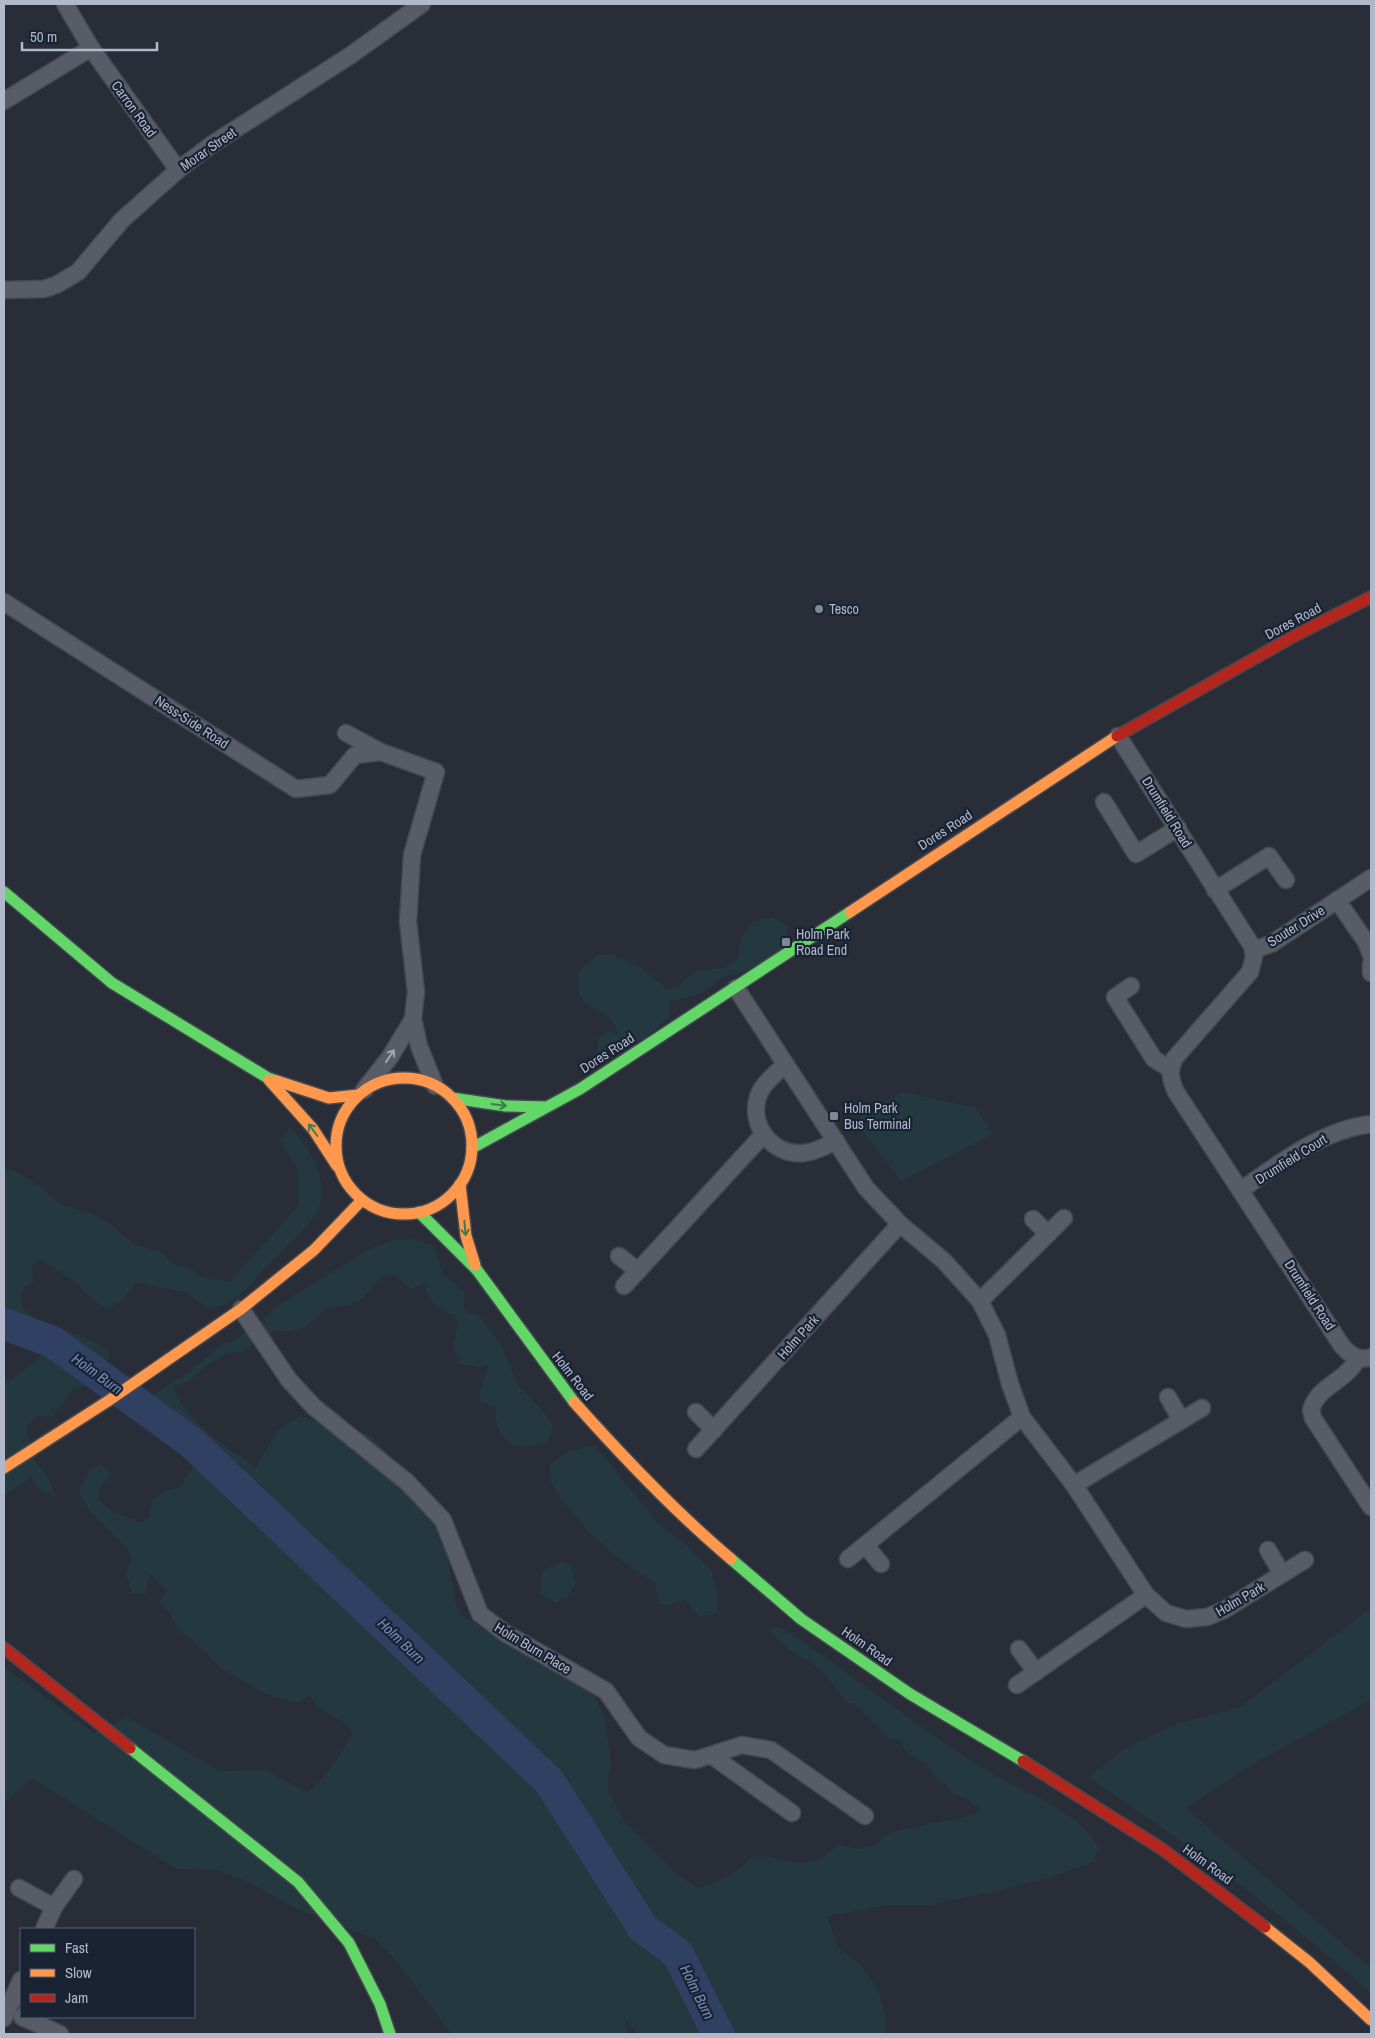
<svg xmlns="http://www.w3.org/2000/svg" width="1375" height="2038" font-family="'Archivo Narrow',sans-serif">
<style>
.green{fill:#24383f}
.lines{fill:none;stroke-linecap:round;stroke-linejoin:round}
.river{stroke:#304062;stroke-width:32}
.street-casing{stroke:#444851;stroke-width:19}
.fast-casing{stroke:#444851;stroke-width:14}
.slow-casing{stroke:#444851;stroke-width:14}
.jam-casing{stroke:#444851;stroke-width:14}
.street{stroke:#585c66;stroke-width:16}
.fast{stroke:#63d668;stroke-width:11}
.slow{stroke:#ff974d;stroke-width:11}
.jam{stroke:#b3261e;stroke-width:11}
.oneway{stroke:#9fa6b6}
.oneway2{stroke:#3e7c4e}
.poi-dot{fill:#818797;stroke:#1a2334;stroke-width:2}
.labels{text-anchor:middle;stroke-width:4.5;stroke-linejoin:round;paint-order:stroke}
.street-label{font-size:14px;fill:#b1b8ca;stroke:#1a2334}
.poi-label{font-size:14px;fill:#b1b8ca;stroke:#1a2334;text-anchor:start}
.water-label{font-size:15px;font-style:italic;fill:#758bb5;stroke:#1a2334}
</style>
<rect width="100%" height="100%" fill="#282d38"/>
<!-- green -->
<g class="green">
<path d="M772,917l16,9 -1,25 -46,22 -19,4 -19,16 -34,9v15l-24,21 -15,4 -19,12 -13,-3v-13l10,-7 10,3c-7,-35 -43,-11 -40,-61 5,-5 11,-12 17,-16 20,-11 58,18 71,32l13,-3 16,-15 33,-4 10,-9 3,-20 12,-16z"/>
<polygon points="902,1092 976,1108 993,1134 901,1181 854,1120"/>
<path d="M290,1128c20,20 40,51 28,81 -8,19 -34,40 -48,54 -18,19 -33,44 -62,45l-23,-16 -49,-9 -14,18 -14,8 -9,-4 -27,-25 -31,-20 -9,5 1,18 -8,3c-2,4 -5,11 -4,15 4,26 65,31 88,50l-1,10 -10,20 -25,9 -20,26h-15l-12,10 7,33 13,15 11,24 -19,-9 -7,-12 -27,19v-112l33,-24 11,-12 -44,-24v-156l10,2 26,16 23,20 26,6 23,13 21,19 28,8 16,14c14,-1 17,8 29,12 7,2 15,1 23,4l70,-77 -2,-37 -18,-28z"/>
<path d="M416,1239l18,7 9,28 21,17v19l16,7 21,27 17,41 24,25 11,16 -6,17c-32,11 -53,-1 -51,-35l-17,-7 4,-22 6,-14 -9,2 -20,-3 -7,-16 5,-26 -6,-8c-17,-5 -25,-14 -27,-31l-13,6 -18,-14 -12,1 -20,23 -15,6 -15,2 -10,5 -6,7 -11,8 -16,5 -13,-2 -19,11 -14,11 -13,1 -23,12 -15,14 -18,9c11,33 54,61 82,79l22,-37 23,-14 47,16 21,2 14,14 9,22 39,40 16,42 9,53 5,10 79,49 22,2 18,11 14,18 10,21 7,46 -4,26 15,30 54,56 23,14c18,-6 41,-17 53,-31h20l28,7 22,-5 15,-14 23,4 16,-4 10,-11 13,-4 65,-13 17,-7 -14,-11 -14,-5 -6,-8 -12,-9 -9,-13 -14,-8 -9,-8v-7l-15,-3 -34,-35 -6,1c-11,-10 -14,-21 -24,-31 -16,-17 -44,-21 -54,-45l11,-1c57,37 111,80 167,118 15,10 30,20 45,29 35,20 87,38 107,75l-8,13 -31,12 -55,15 -76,16h-43l-60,11 11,31 24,19 17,26 6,23 1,19h-249l-11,-14v14h-175l-56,-74 -19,-20 -81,-32 -49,-27 -29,-11 -41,-1 -144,-91 -28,25v-136l90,66 33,-16 93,54 46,-1 42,23c19,-20 33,-37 45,-61 -13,-17 -32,-16 -43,-36l-13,7 -31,-9 -45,-26 -27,-26 -15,-11 -9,-17 -11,-12 8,-11 -17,-17 -5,20 -13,-1 -6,-19 5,-16 -1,-3 -5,-9 -36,-36 -10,-18 11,-22 11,-5 11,10 -12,12 -2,12 12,11 31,13 9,-7 2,-15 12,-10 15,-3 20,-30 -8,-7 -22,-8 -13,-10 -7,-11 -19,-11 42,-29 16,-8 5,-6 26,-21 15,-6 28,-20 15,-15 92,-57 24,-9z"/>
<path d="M595,1446l64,78 28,21 25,26 5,23 1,19 -19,4 -14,-18 -15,6 -12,-1 -2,-21c-37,-20 -84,-62 -104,-99 -3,-5 -2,-13 -2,-19 13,-13 27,-16 45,-19z"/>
<polygon points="562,1562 571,1566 576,1583 567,1598 556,1603 540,1594 542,1571"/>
<path d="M1371,1608v92l-116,63 -69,45 185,160v26c-88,-81 -184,-150 -283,-217l36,-28 49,-24 67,-18z"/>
</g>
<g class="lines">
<!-- river -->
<polyline class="river" points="4,1324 53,1342 192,1443 549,1781 643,1928 678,1954 718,2034"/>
<defs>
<g id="street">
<polyline points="65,4 91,48 178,170"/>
<polyline points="4,101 91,48"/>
<polyline points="4,290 44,289 56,285 78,272 122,220 178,170 211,145 351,55 422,4"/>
<polyline points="4,602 296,789 330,785 355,755 381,752"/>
<polyline points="346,733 381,752 436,772 412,855 408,922 416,992 413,1019 419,1046 435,1086"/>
<path d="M1118,736l134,210 2,11 -4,15 -76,87c-5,13 -4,20 2,33l166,254c7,8 18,16 29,11"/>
<polyline points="1104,802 1136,854 1178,828"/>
<polyline points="1215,890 1269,856 1286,880"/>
<polyline points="1337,900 1366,942 1371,955"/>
<polyline points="1253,950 1271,944 1371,878"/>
<polyline points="1371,964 1371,973"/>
<polyline points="1131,986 1115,997 1154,1059 1170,1069"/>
<polyline points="736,988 866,1188 900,1224 944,1261 980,1301 997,1335 1010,1384 1022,1417 1074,1485 1146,1595 1166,1613 1186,1619 1207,1617 1224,1610 1305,1560"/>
<path d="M785,1065c-10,9 -23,19 -27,32 -9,29 15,59 46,56 11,-1 22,-7 32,-12"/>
<polyline points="364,1090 390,1057 413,1019"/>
<path d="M1241,1190c40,-28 81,-60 130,-66"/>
<polyline points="1033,1219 1048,1234"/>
<polyline points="619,1256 638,1271"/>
<polyline points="624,1286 763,1135"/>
<polyline points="980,1301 1064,1218"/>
<polyline points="241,1309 289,1380 314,1407 408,1483 443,1520 480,1614 505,1633 606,1691 639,1738 664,1755 695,1760 742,1745 771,1750 865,1816"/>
<path d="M1358,1358c-12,24 -40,27 -47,52l2,8 58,89"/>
<polyline points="1168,1397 1181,1420"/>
<polyline points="696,1412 714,1430"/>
<polyline points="696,1449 900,1224"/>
<polyline points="1074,1485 1202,1408"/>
<polyline points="865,1545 881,1564"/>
<polyline points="1268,1550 1282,1574"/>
<polyline points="848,1559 1022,1417"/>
<polyline points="1019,1649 1036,1672"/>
<polyline points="1017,1685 1146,1595"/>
<polyline points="711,1755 792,1813"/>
<polyline points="19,1888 54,1907"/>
<polyline points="44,1929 54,1907 74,1879"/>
<polyline points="22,2017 60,2034"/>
<polyline points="4,2018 21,1980"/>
</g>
<g id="fast">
<polyline points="4,892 112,983 268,1078 277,1081"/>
<polyline points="452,1098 506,1106 546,1107"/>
<polyline points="472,1148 580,1089 850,912"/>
<polyline points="419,1212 477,1270 574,1402"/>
<polyline points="731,1559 801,1619 910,1694 1023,1761"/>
<polyline points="130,1748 298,1882 349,1943 380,2004 390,2034"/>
</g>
<g id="slow">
<polyline points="850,912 1117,736"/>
<circle cx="404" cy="1146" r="68"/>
<polyline points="269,1080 313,1129 337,1166"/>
<polyline points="277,1081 329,1098 358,1095"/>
<polyline points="460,1184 466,1236 475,1265"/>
<path d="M574,1402c49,55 100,109 157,157"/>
<polyline points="4,1468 108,1401 241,1309 314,1250 362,1200"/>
<polyline points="1265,1927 1309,1962 1371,2020"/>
</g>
<g id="jam">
<polyline points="1117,736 1296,635 1371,597"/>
<polyline points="4,1648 130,1748"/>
<polyline points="1023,1761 1162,1849 1265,1927"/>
</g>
</defs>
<!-- street casing -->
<use href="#street" class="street-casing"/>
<!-- fast casing -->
<use href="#fast" class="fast-casing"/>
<!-- slow casing -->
<use href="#slow" class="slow-casing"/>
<!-- jam casing -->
<use href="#jam" class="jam-casing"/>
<!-- street -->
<use href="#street" class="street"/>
<!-- fast -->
<use href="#fast" class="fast"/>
<!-- slow -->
<use href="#slow" class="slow"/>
<!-- jam -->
<use href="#jam" class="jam"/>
</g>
<!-- one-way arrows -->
<defs><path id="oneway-shaft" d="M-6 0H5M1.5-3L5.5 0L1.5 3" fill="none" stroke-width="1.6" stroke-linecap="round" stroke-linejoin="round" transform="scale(1.25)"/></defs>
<use class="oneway" href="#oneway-shaft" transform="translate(390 1056) rotate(-56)"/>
<g class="oneway2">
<use href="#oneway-shaft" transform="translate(499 1105) rotate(7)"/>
<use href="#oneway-shaft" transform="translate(313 1130) rotate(-127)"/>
<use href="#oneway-shaft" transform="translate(465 1228) rotate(85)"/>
</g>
<!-- markers -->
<g class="poi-dot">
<circle cx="819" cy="609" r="5"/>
<rect x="781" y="937" width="10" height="10" rx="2.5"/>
<rect x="829" y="1111" width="10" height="10" rx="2.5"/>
</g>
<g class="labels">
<!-- street labels -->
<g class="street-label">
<text transform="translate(134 109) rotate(54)" y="5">Carron Road</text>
<text transform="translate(208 149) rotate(-35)" y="5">Morar Street</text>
<text transform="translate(1293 621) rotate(-28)" y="5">Dores Road</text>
<text transform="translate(192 722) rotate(33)" y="5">Ness-Side Road</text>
<text transform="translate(1167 812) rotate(58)" y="5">Drumfield Road</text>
<text transform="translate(945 830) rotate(-33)" y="5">Dores Road</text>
<text transform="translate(1296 926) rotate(-32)" y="5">Souter Drive</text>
<text transform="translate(607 1053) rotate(-33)" y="5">Dores Road</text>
<text transform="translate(1291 1159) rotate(-32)" y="5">Drumfield Court</text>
<text transform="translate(1310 1295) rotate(57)" y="5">Drumfield Road</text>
<text transform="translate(798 1337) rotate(-48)" y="5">Holm Park</text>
<text transform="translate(573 1376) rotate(52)" y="5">Holm Road</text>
<text transform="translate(1240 1599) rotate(-30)" y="5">Holm Park</text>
<text transform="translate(867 1646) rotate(35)" y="5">Holm Road</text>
<text transform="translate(533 1648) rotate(31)" y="5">Holm Burn Place</text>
<text transform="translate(1208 1864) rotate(36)" y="5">Holm Road</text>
</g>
<!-- poi labels -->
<g class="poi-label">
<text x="829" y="614">Tesco</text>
<text x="796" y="939">Holm Park<tspan x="796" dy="16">Road End</tspan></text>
<text x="844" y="1113">Holm Park<tspan x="844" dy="16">Bus Terminal</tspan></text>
</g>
<!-- water labels -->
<g class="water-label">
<text transform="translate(97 1374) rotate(36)" y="5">Holm Burn</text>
<text transform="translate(401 1641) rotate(44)" y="5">Holm Burn</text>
<text transform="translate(697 1992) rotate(64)" y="5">Holm Burn</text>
</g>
</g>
<!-- border -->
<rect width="1375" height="2038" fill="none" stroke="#b1b8ca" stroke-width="10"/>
<!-- legend -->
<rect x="20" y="1928" width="175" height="90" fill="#1a2334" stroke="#565f70"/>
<rect x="30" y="1944" width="25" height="8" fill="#63d668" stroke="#565f70"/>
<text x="65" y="1953" font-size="15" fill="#b1b8ca">Fast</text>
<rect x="30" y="1969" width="25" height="8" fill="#ff974d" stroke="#565f70"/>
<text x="65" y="1978" font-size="15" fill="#b1b8ca">Slow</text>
<rect x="30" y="1994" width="25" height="8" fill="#b3261e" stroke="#565f70"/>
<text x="65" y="2003" font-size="15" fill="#b1b8ca">Jam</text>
<!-- scale -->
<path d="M22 42v8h135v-8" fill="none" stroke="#b1b8ca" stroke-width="2.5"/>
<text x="30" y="42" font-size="15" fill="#b1b8ca" stroke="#1a2334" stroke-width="4" paint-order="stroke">50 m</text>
</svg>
